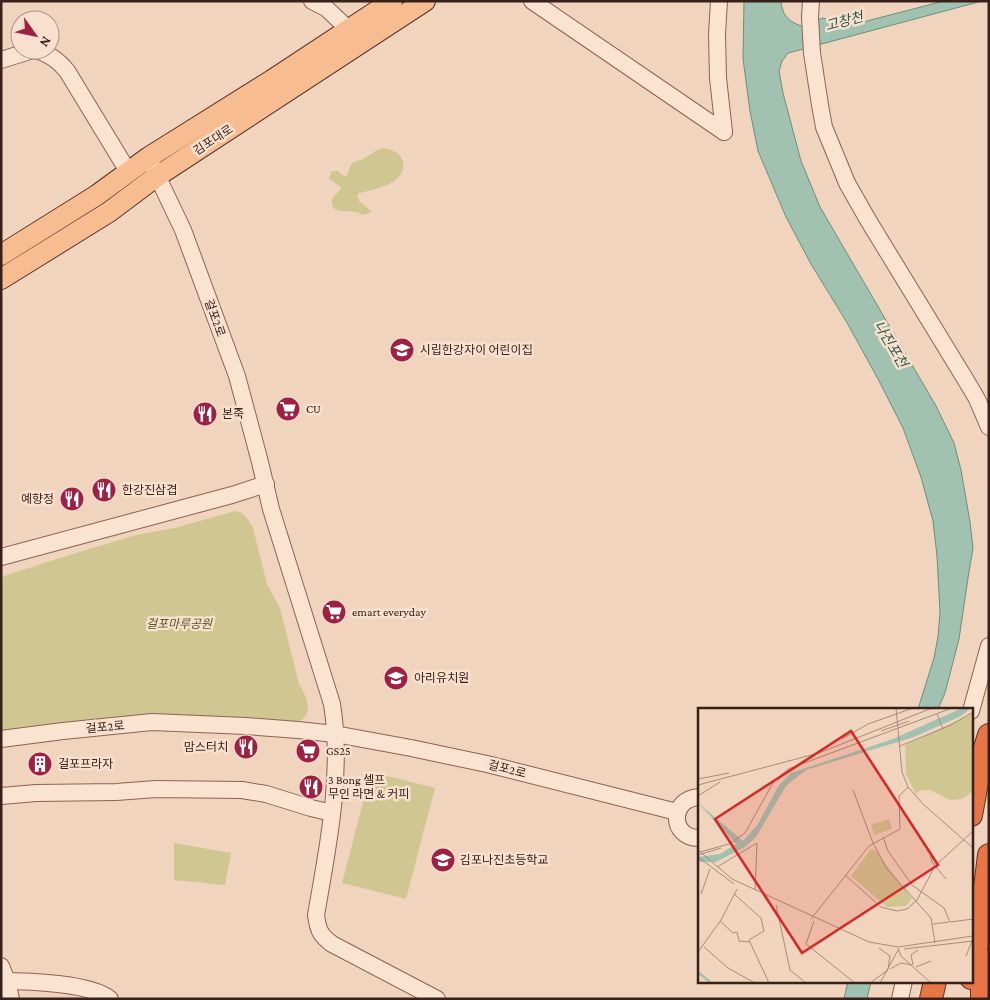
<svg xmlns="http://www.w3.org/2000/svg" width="990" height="1000" font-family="'Crimson Pro','Noto Sans KR',serif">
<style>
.green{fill:#d0c691}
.water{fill:#a1c2b0;stroke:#68907b}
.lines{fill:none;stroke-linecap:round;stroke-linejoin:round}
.minor-casing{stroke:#8a6355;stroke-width:18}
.major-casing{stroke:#57332a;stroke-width:22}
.highway-casing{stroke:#57332a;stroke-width:24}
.minor{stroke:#fbe3d1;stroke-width:16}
.major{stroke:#f8bc91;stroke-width:20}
.highway{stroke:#e87546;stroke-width:22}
.labels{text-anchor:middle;stroke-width:5;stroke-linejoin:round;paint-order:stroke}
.street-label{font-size:12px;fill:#39211b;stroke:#f8e0ce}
.poi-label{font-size:12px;fill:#39211b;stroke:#f8e0ce;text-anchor:start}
.park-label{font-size:12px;font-style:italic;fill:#575620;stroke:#f8e0ce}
.water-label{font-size:14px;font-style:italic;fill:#295a49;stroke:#f8e0ce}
.inset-river{fill:none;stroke:#a1c2b0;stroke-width:2.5}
.inset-road{fill:none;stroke:#a78c7c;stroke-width:1}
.view{fill:#d62828;fill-opacity:0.15;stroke:#d62828;stroke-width:2.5}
.inset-edge{fill:none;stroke:#39211b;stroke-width:2.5}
</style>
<rect width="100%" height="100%" fill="#f1d4bd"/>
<!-- green -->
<g class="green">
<path d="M382,148c8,1 16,3 20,11 9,25 -29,30 -45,35l2,7 13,11 -9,3c-2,-1 -6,-3 -8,-3 -7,-2 -24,3 -23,-11 1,-6 7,-8 9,-13 -3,-5 -9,-5 -12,-10l3,-7h6l6,5h3c2,-4 2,-9 5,-12 3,-4 7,-3 11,-5 7,-3 10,-8 19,-11z"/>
<path d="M235,511l7,2 6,6 5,9 14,56 13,24 19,76c9,15 16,31 -4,40l-294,8v-155l62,-20 73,-22 39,-7z"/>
<polygon points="371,772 435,788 406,899 342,883"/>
<polygon points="174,843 231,853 225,885 174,880"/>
</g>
<!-- water -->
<g class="water">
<path d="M744,1h37c1,14 7,20 20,25l22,-8 12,4 1,7 108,-28h38l-194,52 -6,8 -3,10 4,22 18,68 19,46 116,199 18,37 7,27 9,52 3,26 -5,30 -9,61 -14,54 -7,16h-20l16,-51 4,-21 2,-25 -3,-56 -4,-35 -12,-44 -18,-49 -25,-49 -32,-58 -35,-57 -25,-47 -28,-66 -8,-40 -7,-52z"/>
<polygon points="848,981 871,981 867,999 844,999"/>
</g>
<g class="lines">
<defs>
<g id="minor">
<polyline points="312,1 326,8 343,24"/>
<polyline points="532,1 724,132"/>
<polyline points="719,1 717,34 718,78 724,132"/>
<polyline points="811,1 810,17 812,53 820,105 824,127 847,183 868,220 967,382 977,399 989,427"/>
<path d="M35,50c13,3 24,11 32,21l62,102"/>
<polyline points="1,60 33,50"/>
<path d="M153,167l30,63 54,146 23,86 11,47 61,195c11,70 -4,142 -16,211 2,15 4,20 16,29l105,55"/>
<polyline points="1,557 232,495 266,484"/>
<polyline points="971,711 989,646"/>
<polyline points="1,739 63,731 152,722 246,726 298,730 335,734 411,748 487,764 677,812"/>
<polyline points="1,796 36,793 116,792 156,789 242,790 266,794 311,808 332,813"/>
<path d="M699,797c-30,2 -29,41 0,41"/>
<polyline points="1,966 7,981 11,999"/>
<path d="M1,981c26,0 90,2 109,18"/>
<polyline points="900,999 904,981"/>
</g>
<g id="major">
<polyline points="1,255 97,195 149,157 272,80 392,1"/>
<polyline points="1,279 109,212 153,179 425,1"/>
</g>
<g id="highway">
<polyline points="971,815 981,761 989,735"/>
<polyline points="982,960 982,999"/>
<polyline points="971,978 980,929 989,855"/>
<polyline points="931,999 935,981"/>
</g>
</defs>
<!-- minor casing -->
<use href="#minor" class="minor-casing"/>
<!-- major casing -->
<use href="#major" class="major-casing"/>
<!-- highway casing -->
<use href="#highway" class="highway-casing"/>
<!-- minor -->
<use href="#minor" class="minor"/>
<!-- major -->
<use href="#major" class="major"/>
<!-- highway -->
<use href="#highway" class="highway"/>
</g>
<!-- icons -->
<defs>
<symbol id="school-disc" viewBox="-11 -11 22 22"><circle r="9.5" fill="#9e2043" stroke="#f8e0ce"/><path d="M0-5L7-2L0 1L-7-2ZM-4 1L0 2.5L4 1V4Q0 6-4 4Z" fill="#fff"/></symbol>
<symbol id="supermarket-disc" viewBox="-11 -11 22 22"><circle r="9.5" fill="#9e2043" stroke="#f8e0ce"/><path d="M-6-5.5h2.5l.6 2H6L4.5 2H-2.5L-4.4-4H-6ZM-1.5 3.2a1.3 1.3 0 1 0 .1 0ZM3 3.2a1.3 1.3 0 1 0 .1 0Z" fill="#fff"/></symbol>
<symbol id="restaurant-disc" viewBox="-11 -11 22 22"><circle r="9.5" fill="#9e2043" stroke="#f8e0ce"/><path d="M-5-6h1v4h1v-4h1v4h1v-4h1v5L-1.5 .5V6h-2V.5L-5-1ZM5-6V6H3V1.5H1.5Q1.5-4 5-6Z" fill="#fff"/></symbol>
<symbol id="building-disc" viewBox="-11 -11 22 22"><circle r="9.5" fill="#9e2043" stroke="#f8e0ce"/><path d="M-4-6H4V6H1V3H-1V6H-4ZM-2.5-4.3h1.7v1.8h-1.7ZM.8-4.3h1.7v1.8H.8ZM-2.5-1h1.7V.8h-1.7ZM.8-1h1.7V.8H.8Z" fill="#fff"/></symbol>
</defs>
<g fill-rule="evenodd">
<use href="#school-disc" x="388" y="336" width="28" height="28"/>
<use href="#supermarket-disc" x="274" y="395" width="28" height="28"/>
<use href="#restaurant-disc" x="191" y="400" width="28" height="28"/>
<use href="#restaurant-disc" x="90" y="476" width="28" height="28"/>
<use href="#restaurant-disc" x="58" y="485" width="28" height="28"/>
<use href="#supermarket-disc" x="320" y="598" width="28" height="28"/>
<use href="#school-disc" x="382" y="664" width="28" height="28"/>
<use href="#restaurant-disc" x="232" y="733" width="28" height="28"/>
<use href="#supermarket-disc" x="294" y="737" width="28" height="28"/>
<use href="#building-disc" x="26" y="750" width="28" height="28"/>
<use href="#restaurant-disc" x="297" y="773" width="28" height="28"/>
<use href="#school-disc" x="429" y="846" width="28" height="28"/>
</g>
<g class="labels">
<!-- street labels -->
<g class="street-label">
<text transform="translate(213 140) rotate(-33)" y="4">김포대로</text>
<text transform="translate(215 318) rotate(70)" y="4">걸포2로</text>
<text transform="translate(105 727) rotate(-5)" y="4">걸포2로</text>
<text transform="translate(507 769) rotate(14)" y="4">걸포2로</text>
</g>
<!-- poi labels -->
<g class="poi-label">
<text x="420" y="354">시립한강자이 어린이집</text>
<text x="306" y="413">CU</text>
<text x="222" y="418">본죽</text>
<text x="122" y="494">한강진삼겹</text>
<text x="54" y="503" text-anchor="end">예향정</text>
<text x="352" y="616">emart everyday</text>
<text x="414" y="682">아리유치원</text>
<text x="228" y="751" text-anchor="end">맘스터치</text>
<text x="326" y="755">GS25</text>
<text x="58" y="768">걸포프라자</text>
<text x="328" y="784">3 Bong 셀프<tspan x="328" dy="14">무인 라면 &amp; 커피</tspan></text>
<text x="460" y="864">김포나진초등학교</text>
</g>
<!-- park labels -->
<g class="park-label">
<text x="179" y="628">걸포마루공원</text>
</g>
<!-- water labels -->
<g class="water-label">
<text transform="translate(844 21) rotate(-15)" y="5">고창천</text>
<text transform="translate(891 344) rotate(59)" y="5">나진포천</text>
</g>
</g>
<!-- overview -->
<g transform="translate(698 708)">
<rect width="275" height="275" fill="#f1d4bd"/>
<path d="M275,5v78l-11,8 -12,1 -20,-10h-9l-5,4 -10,-20 -1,-29zM191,111l3,10 -18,6 -3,-10zM173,141l5,2 36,48 -6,7 -19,1 -36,-31z" fill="#d0c691"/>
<path d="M264,0h9l-10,8 -47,21 -108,33 -20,16 -30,51 -11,10 -29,15h-18v-5l22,-3 16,-10 -38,-41 45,38 15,-17 21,-39 12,-12 102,-34z" fill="#a1c2b0"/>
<path class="inset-river" d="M0,264l13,11"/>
<path class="inset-road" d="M198,0l6,64 6,15 15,17 50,44M239,6l6,15M183,23l28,-10M144,31l26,-15 45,-16M202,38l51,-21 22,-13M0,71l31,-6M0,77l121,-32 113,-45M155,82l20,53 14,26 44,49 4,25M0,88l22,-14M185,129l5,14 24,34 32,23 6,14 23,-3M231,141l3,13 14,17M0,142l34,29 137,63 29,5 75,-11M2,144l29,-8 16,-11 29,-52 14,-12 164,-61M0,147l23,-7M0,149l36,27M19,159l40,-24M147,167l36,32 16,4 10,-2 10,-9 18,-34 38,-35M57,182l2,-46M3,186l9,-25M36,186l27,24 3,13 -15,9 20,43M78,197l14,65 16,13M113,211l58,-73 31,-17 -1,-33 9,-9M22,213l13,12 4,-1 2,9 11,1M116,213l-8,23 49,39M235,216l16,-2M6,239l24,21 27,15M181,240l11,8 -2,13M200,240l3,8 30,27M206,241l69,-8M0,244l23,-32 16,-31M268,248l6,-15M215,257l-2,-10 7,-5M218,259l15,-6M192,261l11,-6 11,2M172,275l18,-13M182,275l18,-33"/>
<path class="view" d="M153,23l87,134 -136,88 -87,-134z"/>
<rect width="275" height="275" class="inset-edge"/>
</g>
<!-- border -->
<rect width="990" height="1000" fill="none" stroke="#39211b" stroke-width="5"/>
<!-- north arrow -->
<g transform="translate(35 35) rotate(123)"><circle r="24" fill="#f8e0ce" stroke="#ac9486"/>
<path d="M0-4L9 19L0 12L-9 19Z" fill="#9e2043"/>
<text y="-8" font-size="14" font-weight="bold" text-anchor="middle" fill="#39211b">N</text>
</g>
</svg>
